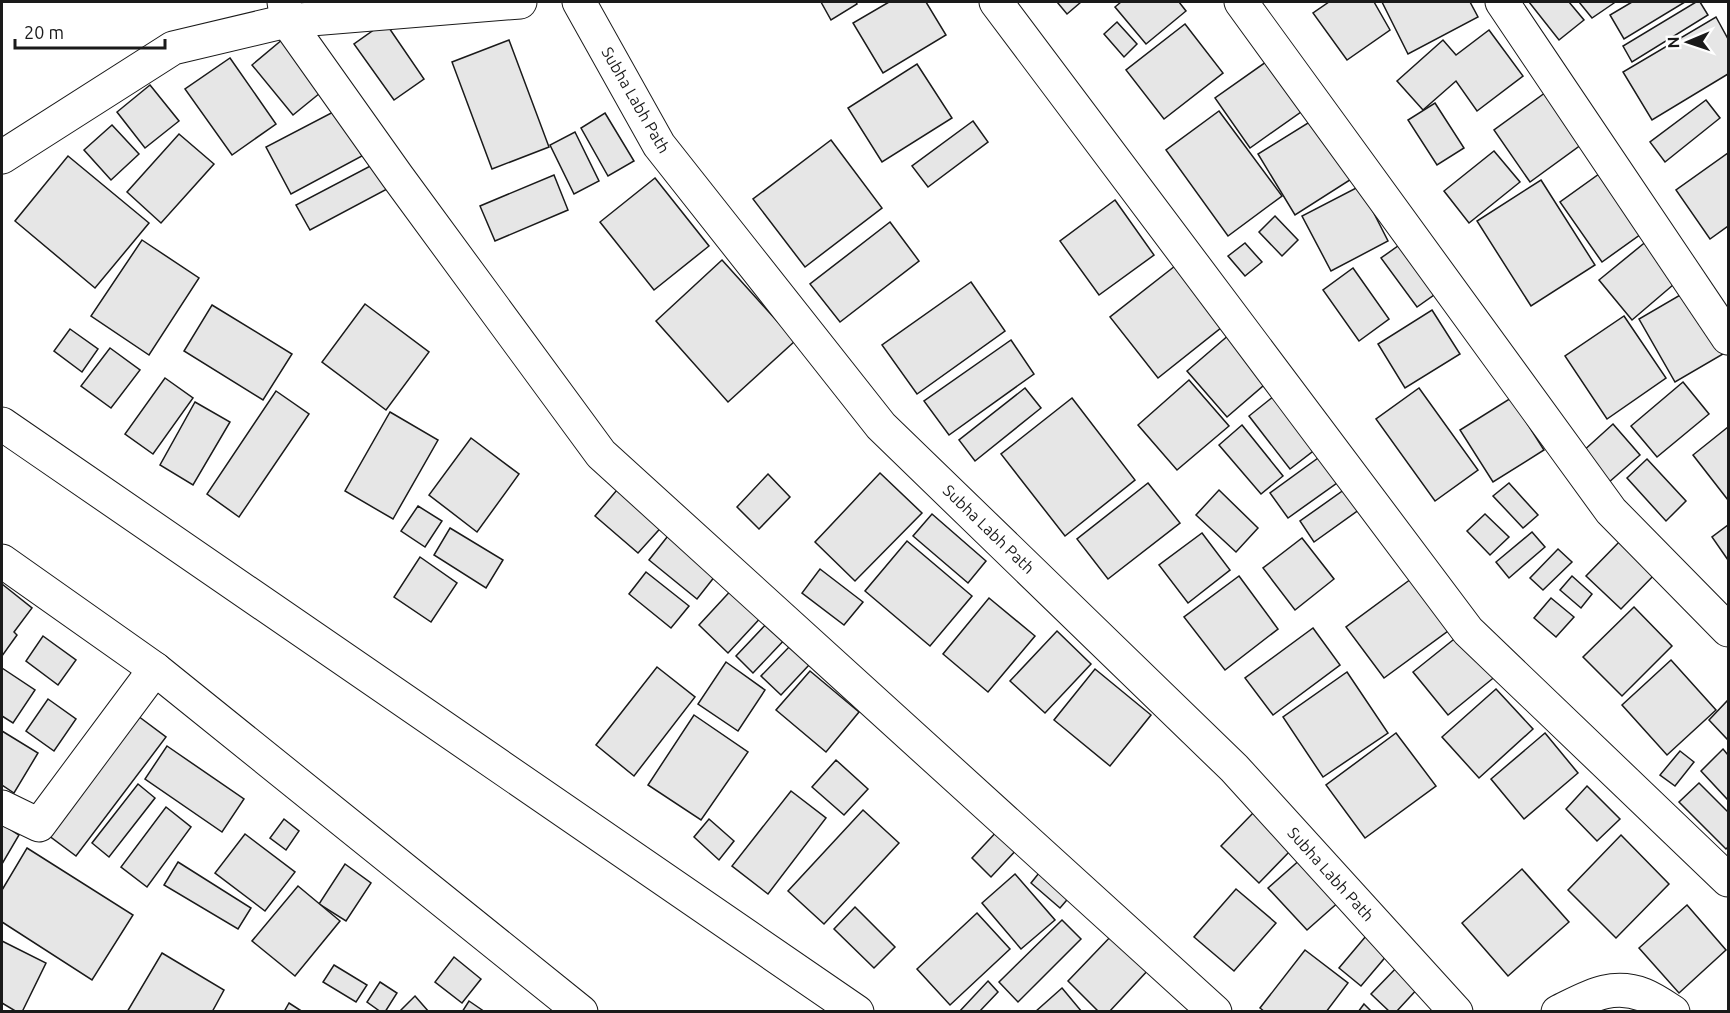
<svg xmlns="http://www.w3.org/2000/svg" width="1730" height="1013" font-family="Ubuntu,sans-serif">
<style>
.building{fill:#e6e6e6;stroke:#1a1a1a;stroke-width:1.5}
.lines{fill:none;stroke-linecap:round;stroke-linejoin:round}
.minor-casing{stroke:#1a1a1a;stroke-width:35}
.minor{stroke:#fff;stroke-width:33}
.labels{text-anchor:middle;stroke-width:4.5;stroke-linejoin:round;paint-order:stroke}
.street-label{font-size:16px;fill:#1a1a1a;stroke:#fff}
</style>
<rect width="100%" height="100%" fill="#fff"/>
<!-- building -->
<g class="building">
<polygon points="821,2 856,2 857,4 831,20"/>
<polygon points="889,2 926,2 946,35 883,73 853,23"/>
<polygon points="1057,2 1081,2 1067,14"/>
<polygon points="1121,2 1179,2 1186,11 1146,44 1115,7"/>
<polygon points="1329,2 1374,2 1390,30 1347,60 1313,13"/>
<polygon points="1382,2 1470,2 1478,17 1408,54"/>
<polygon points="1529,2 1569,2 1584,20 1559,40"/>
<polygon points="1579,2 1613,2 1614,3 1592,18"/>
<polygon points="1632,2 1685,2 1624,39 1610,15"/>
<polygon points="1696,2 1700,2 1708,15 1632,62 1623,46"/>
<polygon points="1716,17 1728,39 1728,74 1652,120 1623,72"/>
<polygon points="385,22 424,79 394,100 354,44"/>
<polygon points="1117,22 1137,44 1124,57 1104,34"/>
<polygon points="1185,24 1223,73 1164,119 1126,70"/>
<polygon points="1489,30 1523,76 1477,111 1456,81 1423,110 1397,81 1443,40 1456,55"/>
<polygon points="283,39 325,89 293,115 252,65"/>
<polygon points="509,40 549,147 492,169 452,62"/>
<polygon points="1273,57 1308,107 1250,148 1215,98"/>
<polygon points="230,58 276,124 232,155 185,89"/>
<polygon points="917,64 952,118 882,162 848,108"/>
<polygon points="150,85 179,121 145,148 117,112"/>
<polygon points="1553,87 1589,139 1530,182 1494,130"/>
<polygon points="1706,100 1720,118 1665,162 1650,142"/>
<polygon points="1435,103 1464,148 1437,165 1408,120"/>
<polygon points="337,110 362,156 291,194 266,147"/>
<polygon points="1219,111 1282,196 1228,236 1166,150"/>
<polygon points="605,113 634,161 608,176 581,128"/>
<polygon points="1316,118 1353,178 1295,215 1258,154"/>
<polygon points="973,121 988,142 928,187 912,166"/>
<polygon points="112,125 139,154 111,180 84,150"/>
<polygon points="575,132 599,181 574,194 550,145"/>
<polygon points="179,134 214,164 161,223 127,192"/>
<polygon points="831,140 882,208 805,267 753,199"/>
<polygon points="1494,151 1520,182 1469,223 1444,191"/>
<polygon points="1728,153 1728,226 1710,239 1676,190"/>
<polygon points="68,156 149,223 95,288 15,221"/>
<polygon points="376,163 389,188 310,230 296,205"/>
<polygon points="1606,169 1648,229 1602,262 1560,202"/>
<polygon points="554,175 568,210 495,241 480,206"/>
<polygon points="655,178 709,246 654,290 600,222"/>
<polygon points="1541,180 1595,265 1531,306 1477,221"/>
<polygon points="1360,186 1388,241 1331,271 1302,216"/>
<polygon points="1115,200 1154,255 1099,295 1060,241"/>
<polygon points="1275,216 1298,240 1282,256 1259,232"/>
<polygon points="890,222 919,261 840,322 810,284"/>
<polygon points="142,240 199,278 149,355 91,316"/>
<polygon points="1648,240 1680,279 1632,320 1599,280"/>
<polygon points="1405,241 1441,290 1417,307 1381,258"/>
<polygon points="1245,243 1262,262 1245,276 1228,256"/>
<polygon points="722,260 795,341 728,402 656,321"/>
<polygon points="1175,266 1222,327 1158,378 1110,317"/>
<polygon points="1353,268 1389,319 1359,341 1323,290"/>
<polygon points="971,282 1005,331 917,394 882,345"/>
<polygon points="1687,291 1723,354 1675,382 1639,319"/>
<polygon points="365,304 429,352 386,410 322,362"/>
<polygon points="212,305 292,354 263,400 184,351"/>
<polygon points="1432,310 1460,354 1405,388 1378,344"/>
<polygon points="1624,316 1666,378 1607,419 1565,356"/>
<polygon points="70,329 98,349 82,372 54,351"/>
<polygon points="1230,334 1271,379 1227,417 1187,371"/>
<polygon points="1011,340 1034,374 949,435 924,401"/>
<polygon points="110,348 140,370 111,408 81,386"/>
<polygon points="165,378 193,398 153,454 125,434"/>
<polygon points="1189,380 1229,426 1177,470 1138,425"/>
<polygon points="1683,382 1709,414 1657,457 1631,426"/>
<polygon points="1025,388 1041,408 975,461 959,440"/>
<polygon points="1419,388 1478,470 1435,501 1376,419"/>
<polygon points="276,391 309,414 239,517 207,494"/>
<polygon points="1279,392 1321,445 1290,469 1249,416"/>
<polygon points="1072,398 1135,480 1065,536 1001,454"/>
<polygon points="1511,398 1544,450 1493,482 1460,430"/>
<polygon points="195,402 230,422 193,485 160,465"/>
<polygon points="390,412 438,440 393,519 345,491"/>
<polygon points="1613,424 1640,455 1608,483 1581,453"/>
<polygon points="1242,425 1283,476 1261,494 1219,445"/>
<polygon points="1728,427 1728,500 1693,455"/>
<polygon points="471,438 519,474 477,532 429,495"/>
<polygon points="1325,453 1344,478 1288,518 1270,493"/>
<polygon points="1647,459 1686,501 1666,521 1627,478"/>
<polygon points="880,473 922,513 855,581 815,542"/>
<polygon points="768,474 790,497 759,529 737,507"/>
<polygon points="1148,483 1180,523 1108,579 1077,539"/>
<polygon points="1509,483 1538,515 1523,528 1493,496"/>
<polygon points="622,484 666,522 638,553 595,516"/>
<polygon points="1348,487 1363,507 1314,542 1300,521"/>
<polygon points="1219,490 1258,528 1236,552 1196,515"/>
<polygon points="418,506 442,521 425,547 401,531"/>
<polygon points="932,514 986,561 968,583 913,536"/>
<polygon points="1485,514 1509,537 1490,555 1467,531"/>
<polygon points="1728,525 1728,560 1712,537"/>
<polygon points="450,528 503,560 486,588 434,555"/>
<polygon points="671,532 719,571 697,599 649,560"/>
<polygon points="1532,532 1545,547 1509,578 1496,562"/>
<polygon points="1202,533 1230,570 1188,603 1159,565"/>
<polygon points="1302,538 1334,579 1295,610 1263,568"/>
<polygon points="1622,539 1657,572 1621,609 1586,576"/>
<polygon points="907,541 972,596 930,646 865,591"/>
<polygon points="1558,549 1572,562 1543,590 1530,578"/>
<polygon points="420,557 457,583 431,622 394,597"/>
<polygon points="820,569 863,602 844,625 802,593"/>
<polygon points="646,572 689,606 671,628 629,594"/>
<polygon points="1239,576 1278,629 1225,670 1184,617"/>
<polygon points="1572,576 1592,594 1581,608 1560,590"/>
<polygon points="1411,579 1448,631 1384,678 1346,627"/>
<polygon points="2,584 32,608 14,632 17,635 2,656"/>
<polygon points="736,585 766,612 728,653 699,625"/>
<polygon points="989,598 1035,636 988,692 943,654"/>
<polygon points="1551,598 1574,617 1556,637 1534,618"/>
<polygon points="1634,607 1672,646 1622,696 1583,657"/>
<polygon points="770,620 788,636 753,673 736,656"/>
<polygon points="1313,628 1340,665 1273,715 1245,678"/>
<polygon points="1057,631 1091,664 1045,713 1010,681"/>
<polygon points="1463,632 1497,675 1448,715 1413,672"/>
<polygon points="43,636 76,660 58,685 26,661"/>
<polygon points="790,646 809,665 781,695 761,676"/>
<polygon points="1671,660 1716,710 1667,755 1622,705"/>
<polygon points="726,662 765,690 738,731 698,704"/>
<polygon points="657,667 695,697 634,776 596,745"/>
<polygon points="2,668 35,690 13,723 2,716"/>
<polygon points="1095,669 1151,715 1110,766 1054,720"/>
<polygon points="810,671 859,712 826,752 776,710"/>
<polygon points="1347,672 1388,733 1323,777 1283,717"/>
<polygon points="1496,689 1533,729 1479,778 1442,737"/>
<polygon points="48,699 76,719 54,751 26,731"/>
<polygon points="1728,700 1728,740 1709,720"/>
<polygon points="134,713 166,737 76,856 44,832"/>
<polygon points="694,715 748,752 701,820 648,785"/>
<polygon points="2,731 38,753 14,793 2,785"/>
<polygon points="1396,733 1436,786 1365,838 1326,785"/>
<polygon points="1545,733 1578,773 1524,819 1491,779"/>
<polygon points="167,746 244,799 222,832 145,779"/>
<polygon points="1723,749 1728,755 1728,800 1701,771"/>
<polygon points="1680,751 1694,762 1675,786 1660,775"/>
<polygon points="836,760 868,789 844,815 812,787"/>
<polygon points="1699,783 1728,812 1728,847 1726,849 1679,802"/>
<polygon points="138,784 155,798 109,857 92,843"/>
<polygon points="1587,786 1620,819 1597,841 1566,809"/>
<polygon points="791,791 826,818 768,894 732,866"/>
<polygon points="166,807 191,827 147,887 121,867"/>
<polygon points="863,810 899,843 824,924 788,891"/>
<polygon points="1253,813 1291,850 1259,883 1221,846"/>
<polygon points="284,819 299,831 286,850 270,838"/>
<polygon points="709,819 734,841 719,860 694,837"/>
<polygon points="2,824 19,835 2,864"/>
<polygon points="1000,828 1019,847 991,877 972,858"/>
<polygon points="245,834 295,872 265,911 215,873"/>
<polygon points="1621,835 1669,884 1616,938 1568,890"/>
<polygon points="27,848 133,915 92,980 2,922 2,890"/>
<polygon points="1302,858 1341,900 1307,930 1268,888"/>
<polygon points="178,862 251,908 238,929 164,885"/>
<polygon points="345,864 371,883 346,921 319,904"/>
<polygon points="1043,868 1072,894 1060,908 1031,883"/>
<polygon points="1522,869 1569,922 1508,976 1462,923"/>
<polygon points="1015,874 1055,920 1021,949 982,903"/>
<polygon points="298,886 340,921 295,976 252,941"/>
<polygon points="1236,889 1276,923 1234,971 1194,937"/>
<polygon points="1687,905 1726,950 1679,993 1639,948"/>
<polygon points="855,907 895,947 874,968 834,929"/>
<polygon points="977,913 1010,949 950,1005 917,969"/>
<polygon points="1062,920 1081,939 1018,1002 999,982"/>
<polygon points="1114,933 1150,968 1109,1012 1099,1012 1068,981"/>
<polygon points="1366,936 1388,954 1361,986 1339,968"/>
<polygon points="2,941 46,963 22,1012 17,1012 2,1003"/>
<polygon points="1305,950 1348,983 1326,1012 1265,1012 1260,1008"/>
<polygon points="162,953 224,990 212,1012 127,1012"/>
<polygon points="454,957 481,979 462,1003 435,982"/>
<polygon points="334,965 367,985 356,1002 323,982"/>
<polygon points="1399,965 1420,986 1396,1012 1390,1012 1371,994"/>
<polygon points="988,981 998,992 979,1012 959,1012"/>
<polygon points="380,982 397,993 385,1012 381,1012 367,1002"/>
<polygon points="1062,988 1082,1012 1035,1012"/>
<polygon points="415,996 429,1012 399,1012"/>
<polygon points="469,1001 485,1012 462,1012"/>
<polygon points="289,1003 303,1012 284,1012"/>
<polygon points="1364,1004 1372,1012 1358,1012"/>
</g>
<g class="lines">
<defs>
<g id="minor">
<polyline points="284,2 287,21 397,176 601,454 1215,1012"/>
<polyline points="579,2 659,145 881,426 1234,768 1456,1012"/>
<polyline points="996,2 1468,631 1728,880"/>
<polyline points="1241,2 1611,511 1728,630"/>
<polyline points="1502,2 1728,338"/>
<polyline points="2,157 173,48 287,21 520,2"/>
<polyline points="2,424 857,1012"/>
<polyline points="2,561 155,669 581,1012"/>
<polyline points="2,807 39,825 155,669"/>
<path d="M1558,1012c29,-14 53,-30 86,-17 10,4 20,11 29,17"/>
</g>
</defs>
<!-- minor casing -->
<use href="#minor" class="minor-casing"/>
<!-- minor -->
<use href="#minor" class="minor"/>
</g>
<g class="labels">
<!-- street labels -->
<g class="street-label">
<text transform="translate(636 100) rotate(60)" y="6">Subha Labh Path</text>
<text transform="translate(989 529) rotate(44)" y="6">Subha Labh Path</text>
<text transform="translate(1331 874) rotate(48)" y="6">Subha Labh Path</text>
</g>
</g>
<!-- border -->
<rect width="1730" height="1013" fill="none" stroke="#1a1a1a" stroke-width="6"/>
<!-- north arrow -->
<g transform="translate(1688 42) rotate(268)" stroke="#ffffff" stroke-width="4.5" paint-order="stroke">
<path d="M0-4.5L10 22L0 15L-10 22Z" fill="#1a1a1a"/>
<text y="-9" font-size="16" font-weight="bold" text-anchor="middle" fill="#1a1a1a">N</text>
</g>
<!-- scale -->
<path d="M15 39v9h150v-9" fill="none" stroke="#1a1a1a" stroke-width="3"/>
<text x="24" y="39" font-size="18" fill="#1a1a1a" stroke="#ffffff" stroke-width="4.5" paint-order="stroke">20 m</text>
</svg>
